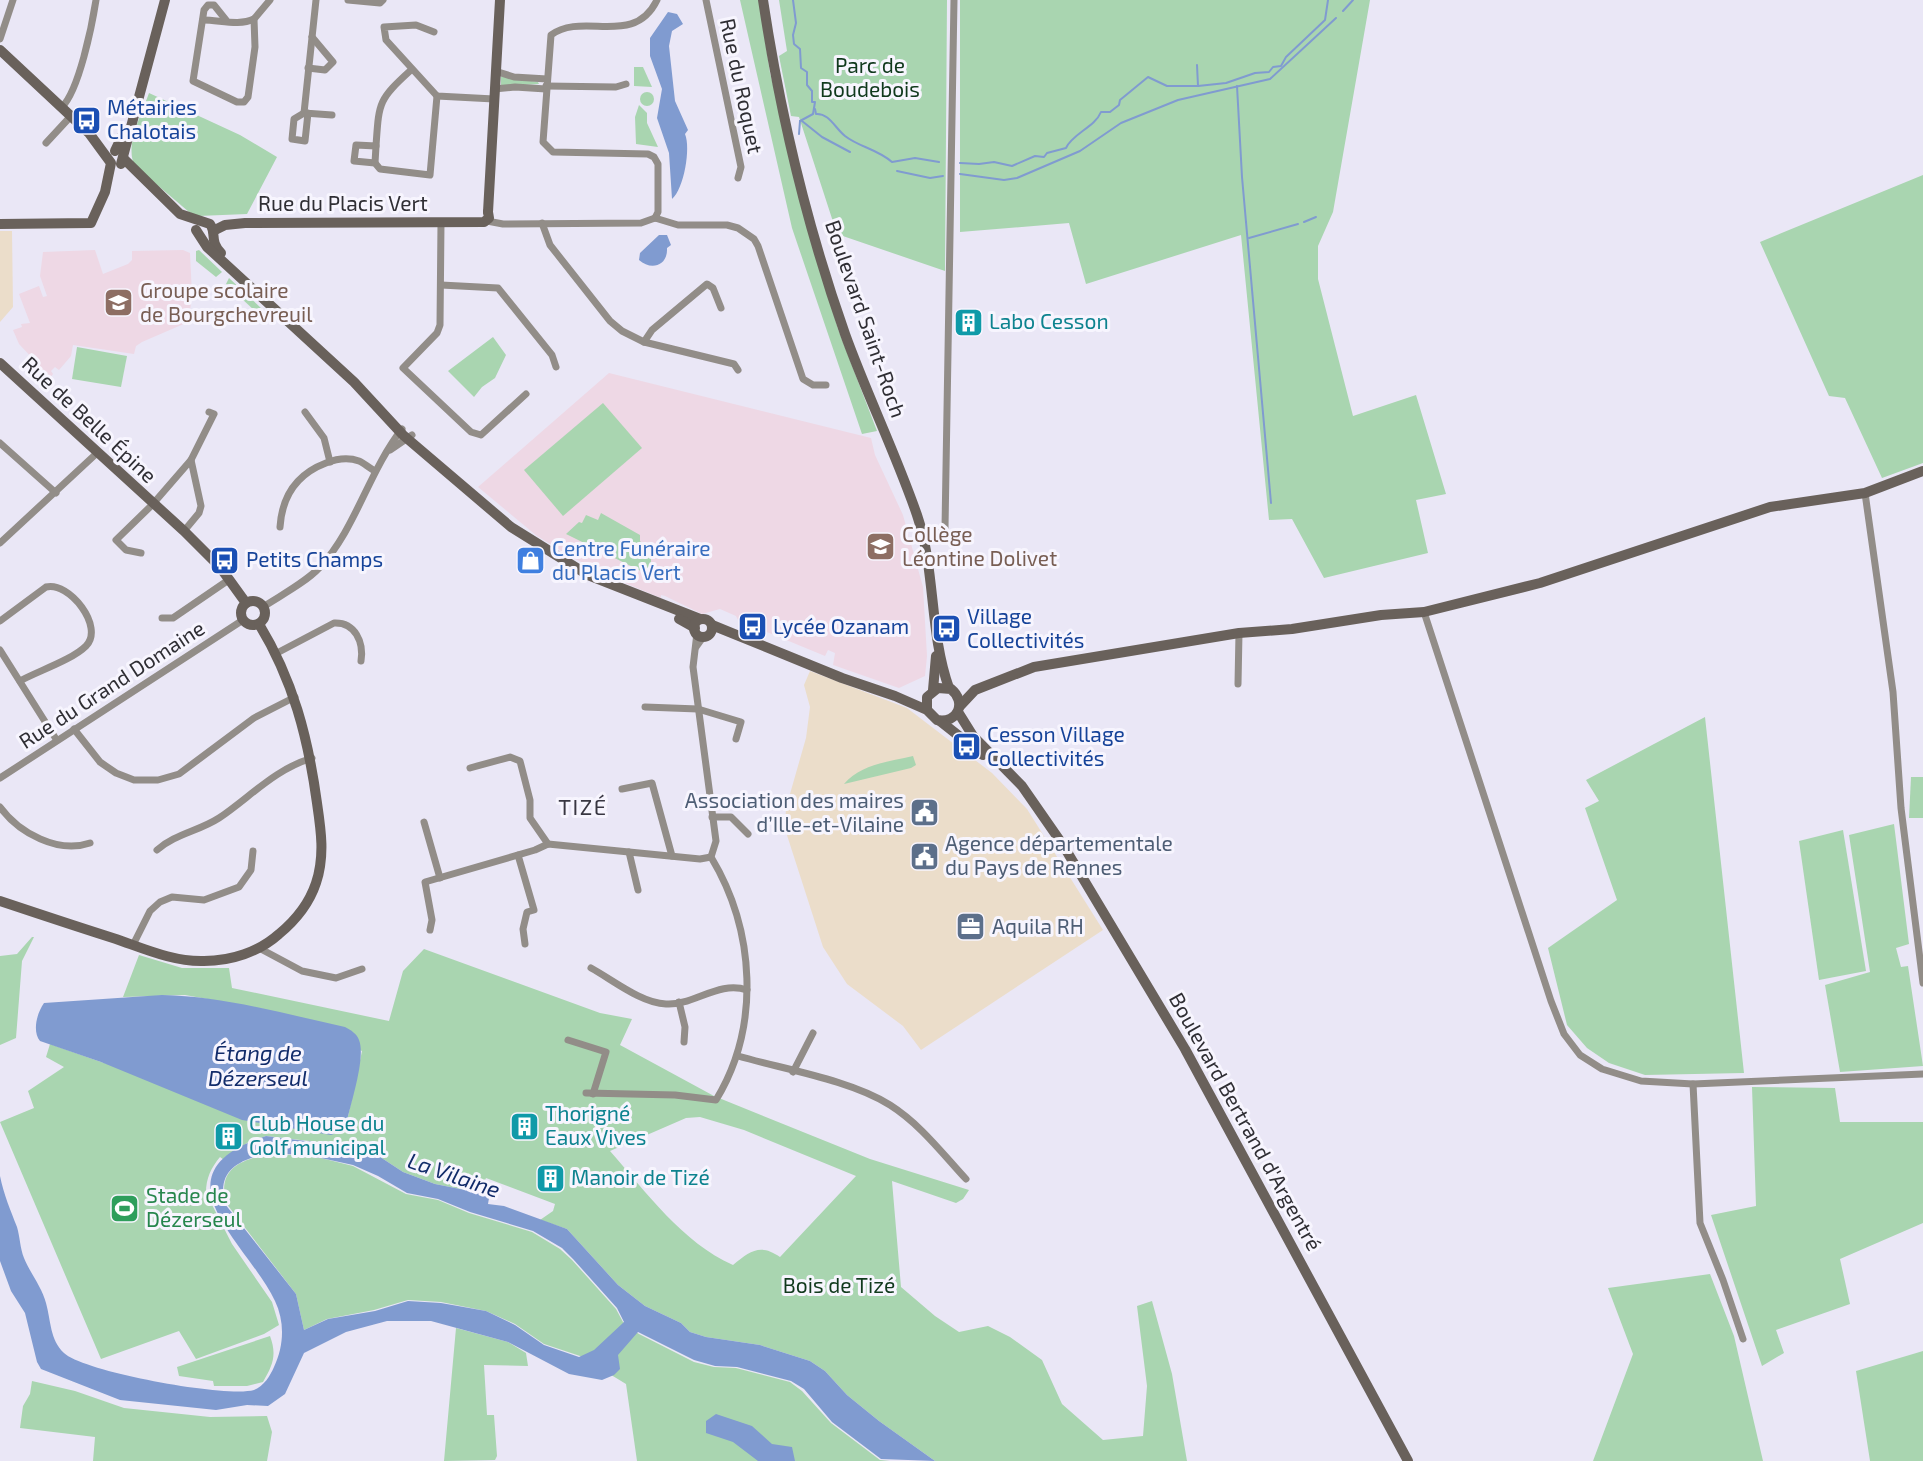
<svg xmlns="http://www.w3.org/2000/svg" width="1923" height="1461" font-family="'Exo 2',sans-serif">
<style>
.commercial{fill:#ebddca}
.education{fill:#eed8e5}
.green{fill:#a9d5b0;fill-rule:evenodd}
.water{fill:#809bd0;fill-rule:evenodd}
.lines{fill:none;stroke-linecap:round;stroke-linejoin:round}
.stream{stroke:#809bd0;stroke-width:2}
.street{stroke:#928d88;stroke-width:7}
.secondary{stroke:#69615b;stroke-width:10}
.labels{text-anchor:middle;stroke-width:6;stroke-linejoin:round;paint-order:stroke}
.park-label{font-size:21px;fill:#10391c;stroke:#f7f5fe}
.street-label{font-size:21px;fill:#2f2e34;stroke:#f7f5fe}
.transit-label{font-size:21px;fill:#164399;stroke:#f7f5fe;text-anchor:start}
.education-label{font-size:21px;fill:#785e54;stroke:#f7f5fe;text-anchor:start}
.culture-label{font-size:21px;fill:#0d838f;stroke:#f7f5fe;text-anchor:start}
.shop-label{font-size:21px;fill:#366cbe;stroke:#f7f5fe;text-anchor:start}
.service-label{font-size:21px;fill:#4e5e75;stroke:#f7f5fe;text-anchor:start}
.leisure-label{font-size:21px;fill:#27864d;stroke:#f7f5fe;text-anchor:start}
.neighbourhood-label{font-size:22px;letter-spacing:1.5px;fill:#393742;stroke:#f7f5fe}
.water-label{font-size:22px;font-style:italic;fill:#112b6a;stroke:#f7f5fe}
</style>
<rect width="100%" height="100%" fill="#eae7f6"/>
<!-- commercial -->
<g class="commercial">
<polygon points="0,231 12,231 13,307 0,322"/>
<polygon points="810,671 907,708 992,773 1027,809 1103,930 921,1050 903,1026 847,984 823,947 785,829 786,808 806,738 810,707 804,685"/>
</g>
<!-- education -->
<g class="education">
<polygon points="95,250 103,274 128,264 132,260 132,251 183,250 190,253 192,295 189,319 186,323 142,342 136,346 134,354 73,345 71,356 59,370 55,367 51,371 53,374 45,384 33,372 39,365 19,344 13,330 22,327 21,324 30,323 19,294 39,286 43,297 47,296 40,276 43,252"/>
<polygon points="609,373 871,438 875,455 903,515 923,587 927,656 925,676 899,688 833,665 835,653 828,650 825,656 738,620 736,616 720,609 702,614 665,596 661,595 661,598 620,581 575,559 537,536 478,487"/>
</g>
<!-- green -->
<g class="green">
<polygon points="740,0 759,0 770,73 820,268 838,329 877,431 862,434 792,228"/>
<polygon points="779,0 947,0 945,271 837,234 799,117 791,116 779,56 787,51"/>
<polygon points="960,0 1370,0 1333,212 1318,246 1318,279 1353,416 1416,395 1446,494 1416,500 1428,553 1324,578 1292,519 1269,520 1241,235 1086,284 1069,223 960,232"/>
<polygon points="634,67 643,67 652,87 634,86"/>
<polygon points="501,76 538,82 539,84 501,86"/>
<circle cx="647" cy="99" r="7"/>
<path d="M149,93l91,42 37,22 -30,57 -49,2 -9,-4 -54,-46c-11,-19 7,-53 14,-73z"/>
<polygon points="639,105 647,113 647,123 658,147 636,144 635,117"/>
<polygon points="1923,175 1923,463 1882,478 1845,398 1829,396 1760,242"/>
<polygon points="199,250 222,272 216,277 196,261 196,251"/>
<polygon points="229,278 262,309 255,311 226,284"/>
<polygon points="493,337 506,355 495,378 482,387 474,397 448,371"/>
<polygon points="77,347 127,356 121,387 72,379"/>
<polygon points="603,403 642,448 563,516 524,470"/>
<polygon points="601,513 640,535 640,541 651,553 651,576 566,534 579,522 582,523 586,515 598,520"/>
<polygon points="1705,717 1744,1073 1645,1075 1609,1063 1587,1048 1567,1025 1548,948 1617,900 1585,808 1599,801 1586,780"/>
<path d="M913,756l3,9 -5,3 -67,16c17,-20 44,-22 69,-28z"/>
<polygon points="1911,777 1923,777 1923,818 1909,818"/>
<polygon points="1894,824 1909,944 1896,948 1901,967 1908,966 1923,1066 1840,1072 1825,985 1870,972 1849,835"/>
<polygon points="1843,830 1866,971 1819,980 1799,841"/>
<polygon points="32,937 34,937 22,961 16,1038 0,1045 0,956 17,954"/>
<path d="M424,949l176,64 32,6 -12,26 94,51 156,63 99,31 -6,9 -7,4 -64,-22 9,106 34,29 24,16 29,-6 22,11 32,23 20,44 41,36 40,-4 4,-50 -10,-80 15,-5 20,73 15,87h-252l-56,-40 -32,-26 -22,-24 -15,-10 -50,-16 -54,-8 -16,-5 -9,-9 -36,-17 -27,-21 -51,-56 -27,-9 13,-9 2,-7 -69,-26 -5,12h-16l-30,-6 -32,-12 -35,-23 -59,-8 -43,-5 -19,7 -23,17 -4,-3c-9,11 -14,21 -14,36l26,51 40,58 7,23 -15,9 -68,25 -17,-28 -78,28 -101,-237 34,-14 -6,-17 36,-24 -18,-10 4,-13 51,18 241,69 5,-10 15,-70 -99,-42 -78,-14 -62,2 16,-42 43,13h47l3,20 157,33 14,-50zM700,1117l44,13 112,46 -76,81c-20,-14 -30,-6 -47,8 -50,-22 -87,-73 -123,-114l76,-33z"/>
<polygon points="1752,1087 1835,1088 1840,1122 1923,1122 1923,1223 1840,1259 1850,1304 1776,1330 1784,1353 1762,1366 1711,1215 1756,1206"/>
<path d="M271,1153l50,5 32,8 53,28 32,6 31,13 63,19 28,17 12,11 44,49 7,13 16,12 55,28 20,5 22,1 54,14 12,9 29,32 49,37 10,1h-253l-11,-77 -46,-28 -36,-12 -29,-20 -29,-13 -45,-9 -33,-2 -34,10 -47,9 -23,11 -8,-36 -70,-91c-9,-36 16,-43 45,-50z"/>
<polygon points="1710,1274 1734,1336 1763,1461 1593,1461 1633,1354 1608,1288"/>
<polygon points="456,1328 508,1342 526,1353 528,1366 484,1365 487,1415 494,1415 497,1456 495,1460 444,1461"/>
<path d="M270,1336c7,19 3,29 -7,46l-16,4h-33l-1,-5 -34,-5 -2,-9z"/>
<polygon points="1923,1351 1923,1461 1870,1461 1856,1371"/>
<polygon points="32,1381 75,1391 124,1408 210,1417 267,1416 272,1432 267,1461 93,1461 95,1437 20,1428 23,1406 30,1394"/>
</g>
<!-- water -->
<g class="water">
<path d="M668,12l9,2 6,10 -11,7 -3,15 6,55 13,29 -3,4c6,14 -1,55 -13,65l-3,-46 -12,-35 5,-29 -12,-33v-18z"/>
<path d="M659,235h8l4,10 -4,3c1,18 -16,23 -28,12l1,-7z"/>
<path d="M162,995c61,1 123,19 183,32 6,3 12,7 14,13 7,17 -8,62 -12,81l-5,10 -11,4 -89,-15 -141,-58 -61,-21c-8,-10 -3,-28 4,-38z"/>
<path d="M266,1136l102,13 35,23 32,12 30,6h16l8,8 -1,6 16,2 63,23 51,56 27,21 36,17 9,9 16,5 54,8 50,16 15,10 22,24 32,26 56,40 -54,-2 -49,-37 -28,-33 -13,-8 -54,-14 -22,-1 -21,-6 -56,-28 -20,23 2,14 -6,6 -12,5 -33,-6 -61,-32 -77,-21h-44l-41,11 -42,21 -19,41 -17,12 -21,-1 -31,5 -96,-10 -79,-31 -4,-7 -12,-49 -14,-22 -11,-30v-85c4,19 10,33 17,51 3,10 3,21 7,31 6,15 18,29 22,45 5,18 4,37 18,50 20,19 163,45 190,37 10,-4 16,-14 20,-23 10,-21 11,-45 1,-66 -28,-59 -125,-127 -9,-165zM271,1152l50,6 32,7 25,11 29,17 31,6 32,13 63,19 29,17 11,11 44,49 7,14 -30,28 -15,7 -35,-12 -29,-20 -29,-14 -45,-8 -33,-2 -33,10 -47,8 -24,11 -8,-36 -71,-90c-9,-36 16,-44 46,-52z"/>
<polygon points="716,1414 752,1426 772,1444 792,1447 795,1461 758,1461 733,1442 706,1433 706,1421"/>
</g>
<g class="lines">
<!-- stream -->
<g class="stream">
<polyline points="793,0 796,23 793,35 794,44 800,49 801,68 807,72 807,85 812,91 812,102 815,102 813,114 800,121"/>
<polyline points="1343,11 1353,0"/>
<polyline points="1197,65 1198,86"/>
<polyline points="1237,86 1242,177 1271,503"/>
<path d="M815,109l1,5c13,-1 19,14 29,22 14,11 32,13 47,26l23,-4 24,4"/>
<polyline points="802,121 822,137 850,152"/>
<polyline points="799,134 800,121"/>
<path d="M960,163l19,1 15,-2 18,4 23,-10 9,1 3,-4 19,-5c6,-14 29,-21 35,-36h9l9,-7 1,-5 28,-23 19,9h31l28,-3 29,-10 14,-1 4,-5 8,-1 5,-9 39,-37 3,-20"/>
<polyline points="897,171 930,178 943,176"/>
<polyline points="960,174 1004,180 1017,178 1080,151 1121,123 1178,100 1270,79 1336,18"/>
<polyline points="1304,222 1316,217"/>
<polyline points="1249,238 1298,224"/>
</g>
<!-- street -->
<g class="street">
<polyline points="316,0 304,113 332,115"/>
<polyline points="348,0 380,3 383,0"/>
<polyline points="706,0 741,167 738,178"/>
<path d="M203,20c17,0 36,6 51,-1"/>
<polyline points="226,20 214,5 208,5 204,10 193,81 237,102 244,102 248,97 255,47 254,19 270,0"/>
<polyline points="434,32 416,25 384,27 386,40 437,96 494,99"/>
<polyline points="0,39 13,0"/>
<polyline points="308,68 325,70 333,62 312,37"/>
<path d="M411,70c-33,30 -32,32 -35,76l-20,-1 -2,16 21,2 5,6 50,6 7,-79"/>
<polyline points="495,71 514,77 547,79"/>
<polyline points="546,86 616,87 626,84"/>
<polyline points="494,89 515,87 546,89"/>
<path d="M62,107c17,-17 30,-81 34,-107"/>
<polyline points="304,113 294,119 292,139 305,141 308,113"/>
<polyline points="46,143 71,116"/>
<polyline points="375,163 376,146"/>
<path d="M655,218l3,-6v-48l-4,-7 -6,-3 -95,-2 -10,-10 8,-107c32,-24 83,13 106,-35"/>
<polyline points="487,221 503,224 641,223 655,218 678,225 727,225 738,228 754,239 758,246 803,379 813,385 826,385"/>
<polyline points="441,223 440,325 437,333 403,368 471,432 481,435 526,394"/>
<polyline points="542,223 550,245 610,321 622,331 644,342 734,364 738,370"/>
<polyline points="441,285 498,288 552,355 556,367"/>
<polyline points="644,342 652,330 707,284 713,288 721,308"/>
<polyline points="305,412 324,438 330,462"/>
<polyline points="0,443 56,493"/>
<polyline points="390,450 412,435"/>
<polyline points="1865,493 1893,692 1901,808 1923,983"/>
<path d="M280,527c2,-31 17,-53 46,-64 10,-4 22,-6 33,-2 5,2 10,7 16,10"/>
<polyline points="184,531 199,513 201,506 191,460 214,414 209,412"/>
<polyline points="922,534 945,528 954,0"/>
<polyline points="0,543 97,453"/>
<polyline points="141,553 126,550 116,540 152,505 191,460"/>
<path d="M263,607c18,-12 42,-24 57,-40 35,-37 49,-96 82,-138"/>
<polyline points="1424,612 1551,1001 1564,1034 1580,1055 1602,1069 1641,1081 1693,1084 1923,1074"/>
<polyline points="162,618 173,618 230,579"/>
<path d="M0,621l46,-34c23,-6 59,40 40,59 -14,14 -48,25 -66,35"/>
<polyline points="696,647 704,636"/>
<polyline points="0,650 56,739"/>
<path d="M277,653l57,-30c21,-1 30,19 27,38"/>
<polyline points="1238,684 1239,633"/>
<polyline points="645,707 698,709 741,722 736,739"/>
<polyline points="74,729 100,762 116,773 134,780 158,780 179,774 254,718 295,697"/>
<polyline points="470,768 510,757 520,761 530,800 530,818 548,844"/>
<polyline points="0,778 243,620"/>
<polyline points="622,789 652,783 672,856"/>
<path d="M0,807c19,26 58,47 90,36"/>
<polyline points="712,817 731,817 748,834"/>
<polyline points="424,822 440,878"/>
<path d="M157,850c18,-16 42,-19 62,-32 30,-20 56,-49 93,-60"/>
<polyline points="629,852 638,890"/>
<polyline points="518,855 534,910 527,912 523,929 525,944"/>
<polyline points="430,930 432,920 425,882 535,850 548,844 700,859 711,857"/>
<polyline points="133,945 150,911 160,902 172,897 204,900 239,887 251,870 253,851"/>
<polyline points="259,948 302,971 336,978 362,969"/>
<path d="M591,968c22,12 50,35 75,36 27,2 53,-24 81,-14"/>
<polyline points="679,1002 685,1027 684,1042"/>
<polyline points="568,1040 606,1052 593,1094"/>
<path d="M738,1056c45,13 113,24 152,49 30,19 52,48 76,74"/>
<polyline points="793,1072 813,1033"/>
<polyline points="1693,1084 1700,1223 1723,1280 1743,1339"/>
<path d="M586,1093l89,2 41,5c45,-74 39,-170 -5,-243l5,-16 -23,-174 4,-34"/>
</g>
<!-- secondary -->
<g class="secondary">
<path d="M763,0c17,113 44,226 82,334 22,61 51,120 72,181 19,56 12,117 32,173"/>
<polyline points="0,50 89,133 111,163 105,192 91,223 0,224"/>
<polyline points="115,151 125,130"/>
<path d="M124,159l56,55 30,10c7,10 -1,17 11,29"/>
<polyline points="121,164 165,0"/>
<polyline points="488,212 500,0"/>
<polyline points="196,230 207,247 354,382 403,435 511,527 588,575 700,619"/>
<polyline points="213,231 225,225 245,223 484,222 489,218 488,212"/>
<polyline points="0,363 184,531 220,567 246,603"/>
<circle cx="253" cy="613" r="12"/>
<polyline points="679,619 695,628"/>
<circle cx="703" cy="628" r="9"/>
<path d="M712,625l130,53 53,18 32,14 10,10c21,4 30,-18 14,-31l-13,-1 -11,9v13"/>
<polyline points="933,690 936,656"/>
<polyline points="960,706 975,690 1034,667 1239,633 1292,629 1381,615 1424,612 1540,583 1770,507 1865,493 1923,471"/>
<polyline points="958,712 973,736 1022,786 1063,845 1185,1049 1408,1461"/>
<polyline points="940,721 983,755"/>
<path d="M0,901c39,13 78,26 116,38 29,10 58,23 88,22 27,0 55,-9 75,-27 17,-14 30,-30 37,-51 9,-27 5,-53 1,-80 -9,-66 -24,-123 -58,-179"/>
</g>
</g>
<!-- icons -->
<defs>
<symbol id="bus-square" viewBox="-11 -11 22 22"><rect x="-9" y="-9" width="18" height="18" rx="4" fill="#1a4fb4" stroke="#f7f5fe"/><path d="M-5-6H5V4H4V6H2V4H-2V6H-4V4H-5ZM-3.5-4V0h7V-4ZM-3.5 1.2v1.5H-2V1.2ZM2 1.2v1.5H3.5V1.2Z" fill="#fff"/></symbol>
<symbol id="school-square" viewBox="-11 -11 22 22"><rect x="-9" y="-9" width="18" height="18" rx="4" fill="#8d6e63" stroke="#f7f5fe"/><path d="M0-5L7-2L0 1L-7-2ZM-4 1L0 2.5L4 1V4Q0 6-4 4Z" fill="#fff"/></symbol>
<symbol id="building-square" viewBox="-11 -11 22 22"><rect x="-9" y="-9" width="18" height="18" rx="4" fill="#0f9aa8" stroke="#f7f5fe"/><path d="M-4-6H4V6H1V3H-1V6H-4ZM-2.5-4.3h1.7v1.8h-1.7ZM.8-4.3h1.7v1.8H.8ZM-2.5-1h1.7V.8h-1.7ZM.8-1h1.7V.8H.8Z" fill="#fff"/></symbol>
<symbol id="shop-square" viewBox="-11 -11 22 22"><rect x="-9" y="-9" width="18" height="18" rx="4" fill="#3f7fe0" stroke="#f7f5fe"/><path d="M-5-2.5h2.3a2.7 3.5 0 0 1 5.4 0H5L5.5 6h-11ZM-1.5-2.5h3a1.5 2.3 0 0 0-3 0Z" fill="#fff"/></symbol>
<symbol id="civic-square" viewBox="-11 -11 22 22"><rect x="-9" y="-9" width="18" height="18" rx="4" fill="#5c6f8a" stroke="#f7f5fe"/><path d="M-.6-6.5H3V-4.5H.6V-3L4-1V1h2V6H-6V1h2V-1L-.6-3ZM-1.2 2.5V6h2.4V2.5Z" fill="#fff"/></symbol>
<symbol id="office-square" viewBox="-11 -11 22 22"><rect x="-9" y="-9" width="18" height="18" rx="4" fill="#5c6f8a" stroke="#f7f5fe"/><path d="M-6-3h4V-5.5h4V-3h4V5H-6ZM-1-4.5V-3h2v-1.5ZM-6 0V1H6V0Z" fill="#fff"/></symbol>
<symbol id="stadium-square" viewBox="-11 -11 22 22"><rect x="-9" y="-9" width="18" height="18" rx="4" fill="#2e9e5b" stroke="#f7f5fe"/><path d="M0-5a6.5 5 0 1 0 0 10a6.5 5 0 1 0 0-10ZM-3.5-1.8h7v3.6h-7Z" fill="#fff"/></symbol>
</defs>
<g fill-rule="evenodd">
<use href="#bus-square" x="70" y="104" width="33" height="33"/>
<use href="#school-square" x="102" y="286" width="33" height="33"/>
<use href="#building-square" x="952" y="306" width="33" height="33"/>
<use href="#school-square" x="864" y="530" width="33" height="33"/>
<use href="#bus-square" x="208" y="544" width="33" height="33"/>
<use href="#shop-square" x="514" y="544" width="33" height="33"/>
<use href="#bus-square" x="736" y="610" width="33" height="33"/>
<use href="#bus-square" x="930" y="612" width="33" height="33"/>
<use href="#bus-square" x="950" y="730" width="33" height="33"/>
<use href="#civic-square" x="908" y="796" width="33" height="33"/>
<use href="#civic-square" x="908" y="840" width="33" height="33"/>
<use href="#office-square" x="954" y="910" width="33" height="33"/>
<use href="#building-square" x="508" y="1110" width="33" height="33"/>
<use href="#building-square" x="212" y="1120" width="33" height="33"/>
<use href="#building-square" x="534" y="1162" width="33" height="33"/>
<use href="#stadium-square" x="108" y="1192" width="33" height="33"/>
</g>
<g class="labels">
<!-- park labels -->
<g class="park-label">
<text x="870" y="73">Parc de<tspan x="870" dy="24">Boudebois</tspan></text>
<text x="839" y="1293">Bois de Tizé</text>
</g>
<!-- street labels -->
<g class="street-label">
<text transform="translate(741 86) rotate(78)" y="7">Rue du Roquet</text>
<text x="343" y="211">Rue du Placis Vert</text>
<text transform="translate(865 319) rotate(71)" y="7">Boulevard Saint-Roch</text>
<text transform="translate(89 420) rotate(43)" y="7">Rue de Belle Épine</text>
<text transform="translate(112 685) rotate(-33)" y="7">Rue du Grand Domaine</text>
<text transform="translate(1245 1122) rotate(61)" y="7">Boulevard Bertrand d'Argentré</text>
</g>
<!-- transit labels -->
<g class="transit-label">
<text x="107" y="115">Métairies<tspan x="107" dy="24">Chalotais</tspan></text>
<text x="246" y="567">Petits Champs</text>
<text x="967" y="624">Village<tspan x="967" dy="24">Collectivités</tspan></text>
<text x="773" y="634">Lycée Ozanam</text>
<text x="987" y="742">Cesson Village<tspan x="987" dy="24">Collectivités</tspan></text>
</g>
<!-- education labels -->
<g class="education-label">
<text x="140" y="298">Groupe scolaire<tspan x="140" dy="24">de Bourgchevreuil</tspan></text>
<text x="902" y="542">Collège<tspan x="902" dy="24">Léontine Dolivet</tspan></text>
</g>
<!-- culture labels -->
<g class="culture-label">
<text x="989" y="329">Labo Cesson</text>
<text x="545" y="1121">Thorigné<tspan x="545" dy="24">Eaux Vives</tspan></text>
<text x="249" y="1131">Club House du<tspan x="249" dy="24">Golf municipal</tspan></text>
<text x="571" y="1185">Manoir de Tizé</text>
</g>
<!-- shop labels -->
<g class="shop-label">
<text x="552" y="556">Centre Funéraire<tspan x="552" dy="24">du Placis Vert</tspan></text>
</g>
<!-- service labels -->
<g class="service-label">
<text x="904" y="808" text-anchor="end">Association des maires<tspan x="904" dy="24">d’Ille-et-Vilaine</tspan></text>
<text x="945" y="851">Agence départementale<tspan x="945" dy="24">du Pays de Rennes</tspan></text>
<text x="992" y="934">Aquila RH</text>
</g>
<!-- leisure labels -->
<g class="leisure-label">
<text x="146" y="1203">Stade de<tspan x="146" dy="24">Dézerseul</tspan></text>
</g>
<!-- neighbourhood labels -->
<g class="neighbourhood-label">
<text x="583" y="815">TIZÉ</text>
</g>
<!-- water labels -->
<g class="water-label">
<text x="258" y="1061">Étang de<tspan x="258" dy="25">Dézerseul</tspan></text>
<text transform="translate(454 1175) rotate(19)" y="8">La Vilaine</text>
</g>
</g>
</svg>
